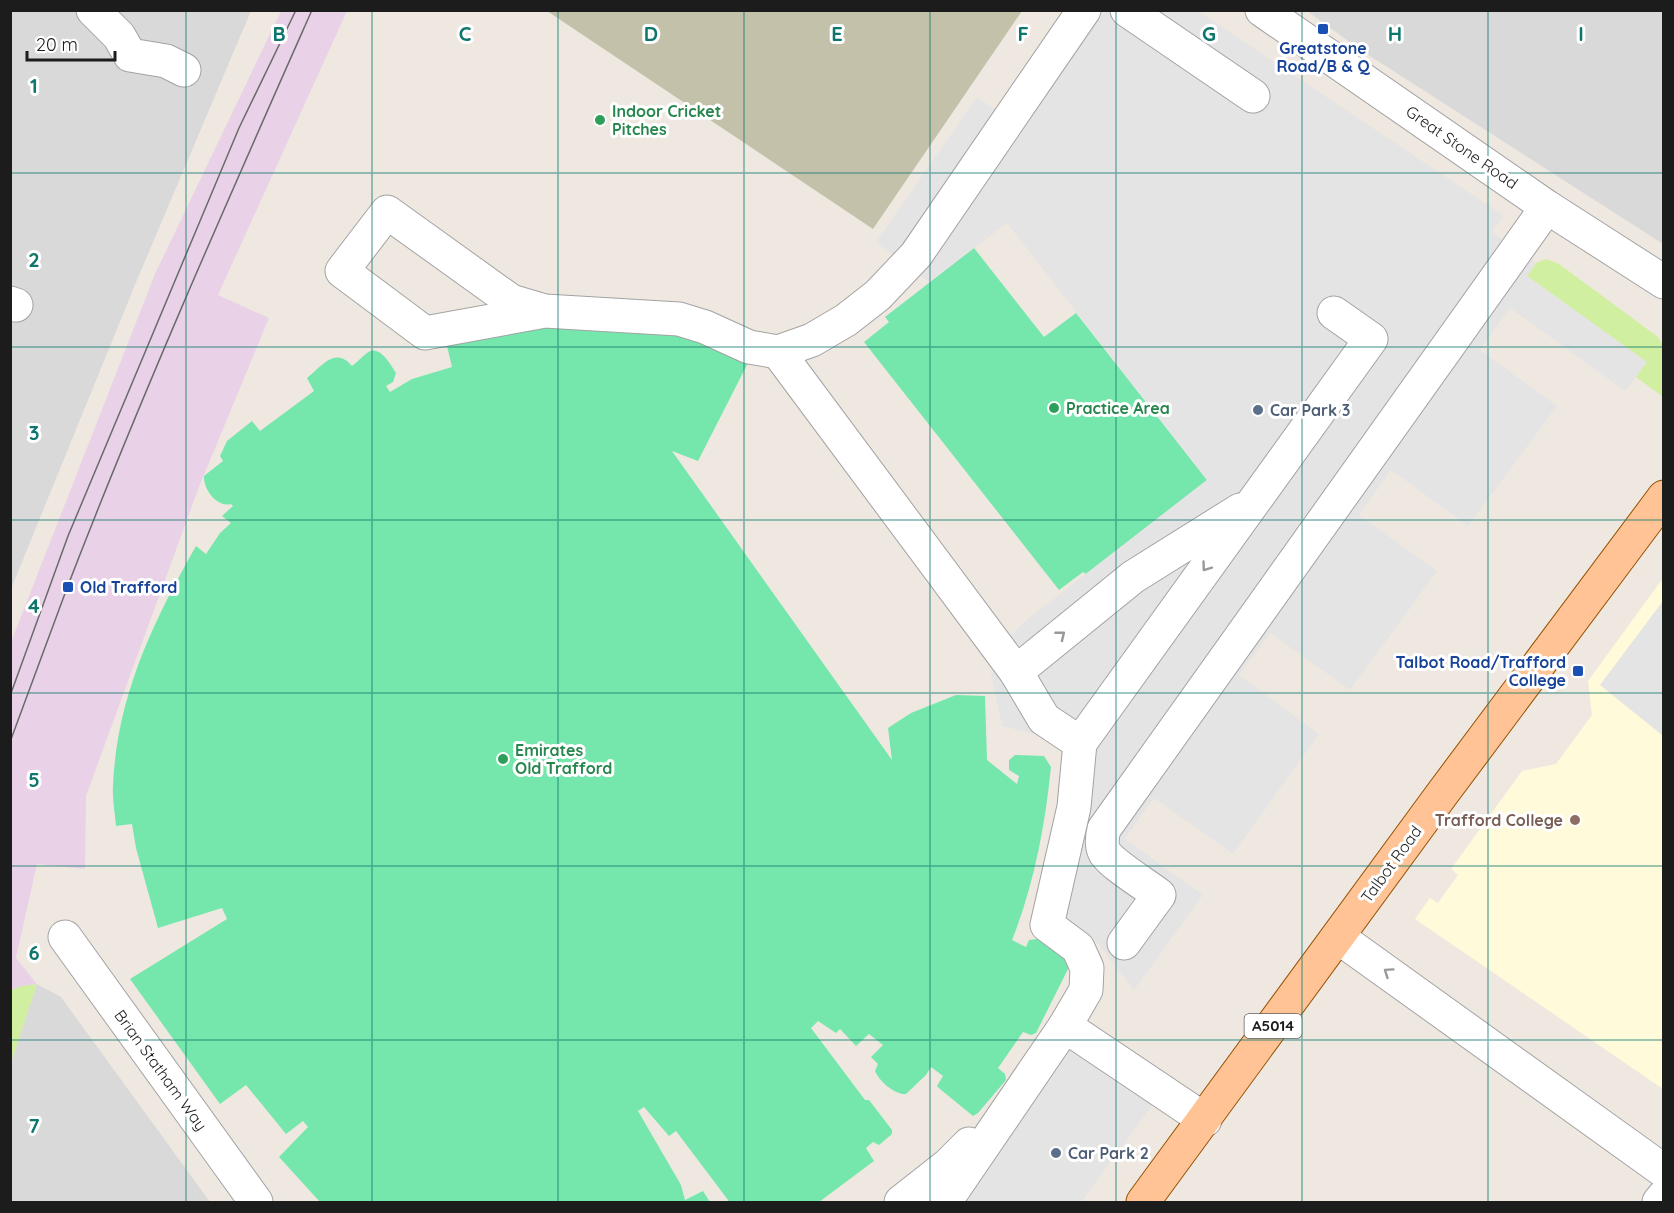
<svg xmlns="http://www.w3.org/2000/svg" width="1674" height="1213" font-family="Quicksand,sans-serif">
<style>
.residential{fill:#dad9d9}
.industrial{fill:#e9d2e7}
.education{fill:#fffad9}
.construction{fill:#c4c1ab}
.grass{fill:#d1efa0}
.pitch{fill:#75e7ac}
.parking{fill:#e4e4e4}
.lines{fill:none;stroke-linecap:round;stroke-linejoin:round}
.minor-casing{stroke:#a3a3a3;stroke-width:35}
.major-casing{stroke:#945000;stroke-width:35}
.minor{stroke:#fff;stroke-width:33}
.major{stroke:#ffc395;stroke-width:33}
.tram{stroke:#6a6a6a;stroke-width:1.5}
.oneway{stroke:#999}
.grid{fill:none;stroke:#0f766e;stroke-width:1.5;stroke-opacity:0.55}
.transit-dot{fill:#1a4fb4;stroke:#fff;stroke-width:2}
.leisure-dot{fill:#2e9e5b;stroke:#fff;stroke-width:2}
.service-dot{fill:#5c6f8a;stroke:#fff;stroke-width:2}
.education-dot{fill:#8d6e63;stroke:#fff;stroke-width:2}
.labels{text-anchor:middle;stroke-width:6;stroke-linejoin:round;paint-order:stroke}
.shield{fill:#fff;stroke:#606060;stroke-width:1.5}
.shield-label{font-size:15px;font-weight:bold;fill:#1c1c1c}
.transit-label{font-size:16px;font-weight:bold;fill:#164399;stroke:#fff}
.leisure-label{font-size:16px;font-weight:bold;fill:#27864d;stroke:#fff;text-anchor:start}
.street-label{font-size:16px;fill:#1c1c1c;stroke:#fff}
.service-label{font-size:16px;font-weight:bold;fill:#4e5e75;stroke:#fff;text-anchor:start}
.education-label{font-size:16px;font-weight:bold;fill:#785e54;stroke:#fff;text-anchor:end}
.grid-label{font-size:20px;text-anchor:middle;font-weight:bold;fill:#0f766e;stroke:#fff;stroke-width:6;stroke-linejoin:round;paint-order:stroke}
</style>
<rect width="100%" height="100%" fill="#efe8e0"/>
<!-- residential -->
<g class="residential">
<polygon points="11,11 251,11 137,280 11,589"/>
<polygon points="1307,11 1663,11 1663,244 1359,49"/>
<polygon points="37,984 61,997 210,1202 11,1202 11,1063"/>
</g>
<!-- industrial -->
<polygon class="industrial" points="281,11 347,11 218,295 269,318 199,487 86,796 85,869 37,864 16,958 37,984 11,1063 11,642 155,274"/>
<!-- education -->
<polygon class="education" points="1661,581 1663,582 1663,1089 1415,919 1430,898 1438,903 1458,875 1451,869 1522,771 1556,764 1592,715 1588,681"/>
<!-- construction -->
<polygon class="construction" points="547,11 1022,11 873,229"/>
<!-- grass -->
<g class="grass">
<polygon points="1546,259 1559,264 1658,337 1663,346 1663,397 1636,377 1646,362 1527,276 1536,263"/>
<polygon points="37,984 11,1063 11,990 22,986"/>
</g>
<!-- pitch -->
<g class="pitch">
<polygon points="974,248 1044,337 1076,313 1207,480 1086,574 1083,572 1059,590 864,342 889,322 885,317"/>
<path d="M521,322l145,6 84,31 -52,102 -26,-10 220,309 -4,-32 23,-15 45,-18 29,1 2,64 30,24 2,-8 -10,-6v-10l6,-5 29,1 7,11c-6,59 -17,118 -39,173l14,7 3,-7 8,-1 34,15 2,5 -37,74 -5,2 -8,-3 -25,36 7,6 1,6 -28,33 -5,3 -33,-27 -3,-3 6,-10 -12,-9 -5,8 -20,19c-11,1 -27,-13 -31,-23l3,-7 -7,-7 12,-12 -14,-11 -13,12 -16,-17 -4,4 -18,-12 -7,7 54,72h4l23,30v4l-13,11 -6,-3 -7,6 8,13 -55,41h-92l1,-2 -52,-69 -7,5 -25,-29 -6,4 43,74 4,15 18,-9 7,11h-390l-41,-45 29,-30 -5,-6 -17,13 -40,-49 -26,19 -90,-125 97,-60 -5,-11 -64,20 -22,-80 -4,-24 -16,2c-1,-13 -4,-28 -3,-41 4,-89 40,-163 83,-239l10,8 14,-21 11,-10 -9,-7 11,-10 -2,-2c-14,4 -28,-15 -27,-28l19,-15 -3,-5 7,-15 25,-20 8,10 54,-40 -7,-13c15,-12 28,-32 45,-12 6,-4 9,-9 15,-13 12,-10 24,12 29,20l-3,9 -7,4 4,6 22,-13 40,-12 -6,-25z"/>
</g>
<!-- parking -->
<g class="parking">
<polygon points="1068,11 1198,11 1504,216 1492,232 1536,263 1527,276 1647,362 1625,391 1510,308 1480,350 1557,406 1468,526 1391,470 1359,515 1437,571 1350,690 1270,633 1239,675 1319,734 1233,854 1154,798 1125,839 1203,895 1134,990 1092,936 1056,919 1081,813 1095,780 1068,743 1002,726 991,674 994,653 1025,621 1207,480 1007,223 929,282 876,242 977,97 997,111"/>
<polygon points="1663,601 1664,733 1662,735 1600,685"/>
<polygon points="1071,1046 1154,1103 1081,1202 960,1202"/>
</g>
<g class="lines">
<defs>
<g id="minor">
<polyline points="93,10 119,36 130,55 166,61 184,70"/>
<polyline points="1127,10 1253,96"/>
<polyline points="1262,10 1547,207 1664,282"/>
<polyline points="10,303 16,305"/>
<polyline points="545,311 511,301 387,212 342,271 425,333 545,311 679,319 705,327 749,347 778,352 812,340 846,320 878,295 916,255 1084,10"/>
<polyline points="778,352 1016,672 1044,719 1080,743 1074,807 1047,925 1078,948 1087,968 1086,990 1065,1026 945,1202"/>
<polyline points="1016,672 1133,577 1240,510"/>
<polyline points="1080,743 1371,339 1334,313"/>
<polyline points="65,937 256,1202"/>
<polyline points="1338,937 1664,1171"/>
<path d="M1124,943l35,-48c-13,-10 -46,-30 -54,-42 -4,-7 -3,-16 -1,-24l443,-622"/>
<polyline points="1065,1026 1205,1120"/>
<polyline points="901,1202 948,1165 969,1144"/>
<polyline points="1659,1202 1664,1196"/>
</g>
<polyline id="major" points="1143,1202 1442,794 1664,497"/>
</defs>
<!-- minor casing -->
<use href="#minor" class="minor-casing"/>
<!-- major casing -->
<use href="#major" class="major-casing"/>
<!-- minor -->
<use href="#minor" class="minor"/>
<!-- major -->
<use href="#major" class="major"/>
<!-- tram -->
<g class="tram">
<polyline points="10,696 68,536 239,128 296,10"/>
<path d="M10,742c19,-51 38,-103 57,-154 75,-195 160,-386 245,-578"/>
</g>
</g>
<!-- one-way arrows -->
<defs><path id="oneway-chevron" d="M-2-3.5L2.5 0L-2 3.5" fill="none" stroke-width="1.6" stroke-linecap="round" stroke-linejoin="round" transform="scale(1.5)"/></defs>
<g class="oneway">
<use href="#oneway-chevron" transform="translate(1206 567) rotate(126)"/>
<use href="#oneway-chevron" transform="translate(1061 635) rotate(-39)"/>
<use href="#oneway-chevron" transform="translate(1388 972) rotate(-145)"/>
</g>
<!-- grid -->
<path class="grid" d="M186,10v1192M372,10v1192M558,10v1192M744,10v1192M930,10v1192M1116,10v1192M1302,10v1192M1488,10v1192M10,173h1654M10,347h1654M10,520h1654M10,693h1654M10,866h1654M10,1040h1654"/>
<!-- markers -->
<g class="transit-dot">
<rect x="1317" y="23" width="12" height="12" rx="3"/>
<rect x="62" y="581" width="12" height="12" rx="3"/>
<rect x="1572" y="665" width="12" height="12" rx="3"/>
</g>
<g class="leisure-dot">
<circle cx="600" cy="120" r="6"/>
<circle cx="1054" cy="408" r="6"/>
<circle cx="503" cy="759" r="6"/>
</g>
<g class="service-dot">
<circle cx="1258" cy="410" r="6"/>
<circle cx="1056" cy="1153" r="6"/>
</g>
<circle class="education-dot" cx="1575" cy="820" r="6"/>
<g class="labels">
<!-- shield labels -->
<rect class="shield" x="1244.5" y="1014" width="57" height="24" rx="4.5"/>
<g class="shield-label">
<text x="1273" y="1031">A5014</text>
</g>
<!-- transit labels -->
<g class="transit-label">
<text x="1323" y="54">Greatstone<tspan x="1323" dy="18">Road/B &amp; Q</tspan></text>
<text x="80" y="593" text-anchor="start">Old Trafford</text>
<text x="1566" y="668" text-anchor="end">Talbot Road/Trafford<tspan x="1566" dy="18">College</tspan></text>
</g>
<!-- leisure labels -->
<g class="leisure-label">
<text x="612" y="117">Indoor Cricket<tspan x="612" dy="18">Pitches</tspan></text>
<text x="1066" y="414">Practice Area</text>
<text x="515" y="756">Emirates<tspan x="515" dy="18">Old Trafford</tspan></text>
</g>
<!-- street labels -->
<g class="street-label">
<text transform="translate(1462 147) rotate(35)" y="6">Great Stone Road</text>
<text transform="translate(1391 864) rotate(-54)" y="6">Talbot Road</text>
<text transform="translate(161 1070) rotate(54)" y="6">Brian Statham Way</text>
</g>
<!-- service labels -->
<g class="service-label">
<text x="1270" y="416">Car Park 3</text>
<text x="1068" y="1159">Car Park 2</text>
</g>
<!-- education labels -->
<g class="education-label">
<text x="1563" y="826">Trafford College</text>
</g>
</g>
<g class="grid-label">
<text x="279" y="41">B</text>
<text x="465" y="41">C</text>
<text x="651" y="41">D</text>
<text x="837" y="41">E</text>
<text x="1023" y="41">F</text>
<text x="1209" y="41">G</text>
<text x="1395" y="41">H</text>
<text x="1581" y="41">I</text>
<text x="34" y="93">1</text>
<text x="34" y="267">2</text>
<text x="34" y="440">3</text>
<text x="34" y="613">4</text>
<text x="34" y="787">5</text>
<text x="34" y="960">6</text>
<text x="34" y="1133">7</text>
</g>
<!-- border -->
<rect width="1674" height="1213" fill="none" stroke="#1c1c1c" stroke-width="24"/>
<!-- scale -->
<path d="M27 51v9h88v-9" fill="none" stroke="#1c1c1c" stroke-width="3"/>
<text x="36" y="51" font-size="18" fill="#1c1c1c" stroke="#ffffff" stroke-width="4.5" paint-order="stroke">20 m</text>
</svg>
